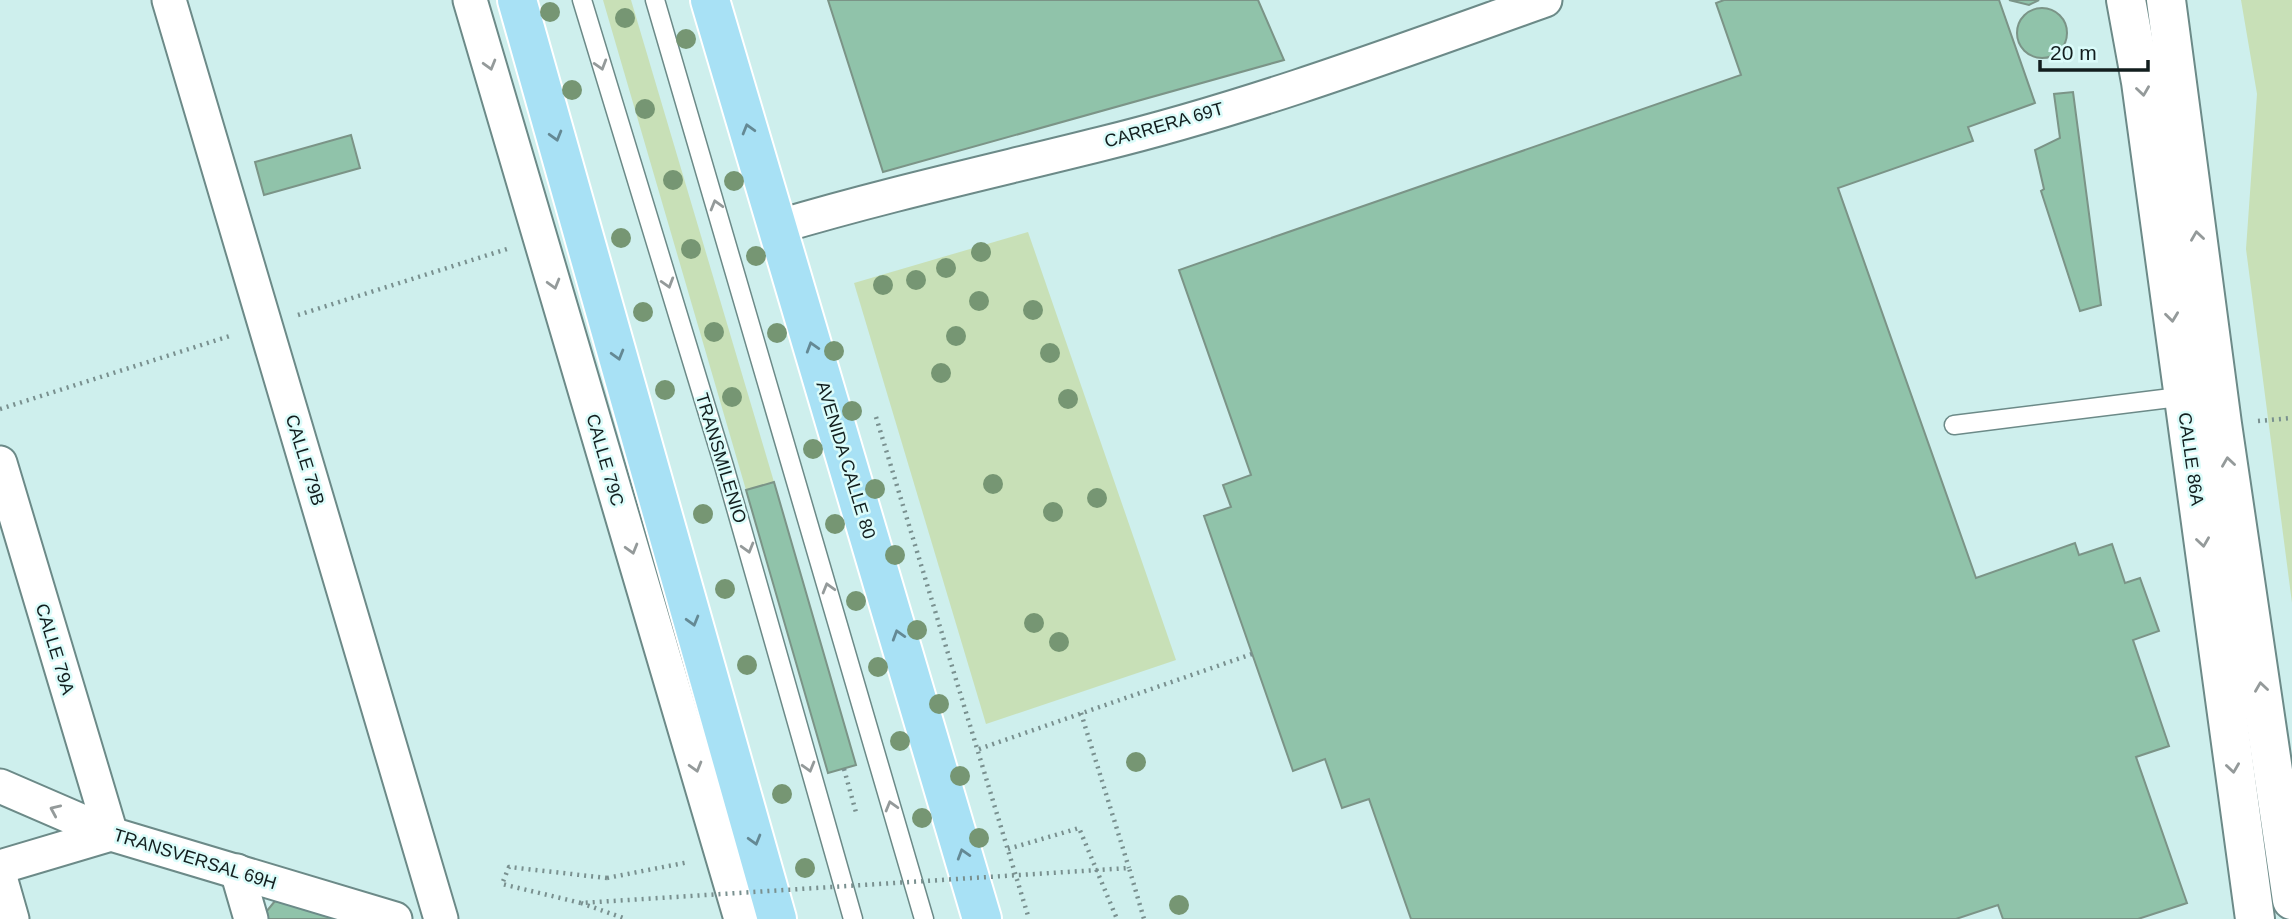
<svg xmlns="http://www.w3.org/2000/svg" width="2292" height="919" font-family="Helvetica,sans-serif">
<style>
.green{fill:#c8e0b7}
.building{fill:#90c3aa;stroke:#7b9487;stroke-width:2}
.lines{fill:none;stroke-linecap:round;stroke-linejoin:round}
.lane-casing{stroke:#6c8a88;stroke-width:21}
.street-casing{stroke:#6c8a88;stroke-width:37}
.secondary-casing{stroke:#6c8a88;stroke-width:42}
.highway-casing{stroke:#fff;stroke-width:42}
.path{stroke:#79908f;stroke-width:4.5;stroke-dasharray:2 5;stroke-linecap:butt}
.lane{stroke:#fff;stroke-width:18}
.street{stroke:#fff;stroke-width:33}
.secondary{stroke:#fff;stroke-width:38}
.highway{stroke:#a8e1f5;stroke-width:38}
.path-bridge{stroke:#79908f;stroke-width:4.5;stroke-dasharray:2 5;stroke-linecap:butt}
.tree{fill:#769673}
.oneway{stroke:#949a9a}
.oneway2{stroke:#648994}
.labels{text-anchor:middle;stroke-width:5;stroke-linejoin:round;paint-order:stroke}
.street-label{font-size:18px;fill:#121e1e;stroke:#dbfcfa}
</style>
<rect width="100%" height="100%" fill="#ceefed"/>
<!-- green -->
<g class="green">
<polygon points="603,0 631,0 774,482 746,490"/>
<polygon points="2241,0 2292,0 2292,603 2246,249 2257,94"/>
<polygon points="1028,232 1176,660 986,724 854,283"/>
</g>
<!-- building -->
<g class="building">
<polygon points="828,0 1258,0 1284,60 883,172"/>
<polygon points="1724,0 1999,0 2035,103 1968,127 1973,141 1838,188 1976,578 2075,543 2079,555 2112,544 2125,583 2140,578 2159,631 2133,640 2169,746 2136,757 2187,903 2138,919 2003,919 1998,905 1956,919 1411,919 1369,799 1342,808 1325,759 1293,771 1204,516 1231,507 1223,485 1251,475 1179,270 1741,75 1716,3"/>
<polygon points="2009,0 2039,0 2029,5"/>
<circle cx="2042" cy="33" r="25"/>
<polygon points="2073,92 2101,305 2080,311 2041,191 2044,189 2035,150 2060,138 2054,94"/>
<polygon points="351,135 360,168 264,195 255,162"/>
<polygon points="774,482 856,765 828,773 746,490"/>
<polygon points="275,901 337,917 337,919 268,919 266,912"/>
</g>
<g class="lines">
<defs>
<g id="lane">
<polyline points="582,0 724,466 853,919"/>
<polyline points="655,0 924,919"/>
<polyline points="1954,425 2187,396"/>
</g>
<g id="street">
<polyline points="169,0 441,919"/>
<polyline points="470,0 741,919"/>
<path d="M777,227c107,-32 216,-56 324,-83 151,-37 298,-92 444,-144"/>
<polyline points="0,463 111,834"/>
<polyline points="0,786 111,834 395,919"/>
<polyline points="0,867 111,834"/>
<polyline points="237,871 251,919"/>
<polyline points="0,877 12,919"/>
</g>
<g id="secondary">
<polyline points="2126,0 2141,82 2255,919"/>
<polyline points="2166,0 2222,424 2292,900"/>
</g>
<g id="highway">
<polyline points="517,0 777,919"/>
<polyline points="710,0 982,919"/>
</g>
</defs>
<!-- lane casing -->
<use href="#lane" class="lane-casing"/>
<!-- street casing -->
<use href="#street" class="street-casing"/>
<!-- secondary casing -->
<use href="#secondary" class="secondary-casing"/>
<!-- highway casing -->
<use href="#highway" class="highway-casing"/>
<!-- path -->
<g class="path">
<polyline points="298,315 507,249"/>
<polyline points="0,409 233,335"/>
<polyline points="876,417 1029,919"/>
<polyline points="2258,421 2292,418"/>
<polyline points="1081,713 1129,868"/>
<polyline points="979,749 1252,654"/>
<polyline points="844,769 857,816"/>
<polyline points="1008,849 1079,828 1117,919"/>
<polyline points="607,878 689,862"/>
<polyline points="581,903 626,919"/>
</g>
<!-- lane -->
<use href="#lane" class="lane"/>
<!-- street -->
<use href="#street" class="street"/>
<!-- secondary -->
<use href="#secondary" class="secondary"/>
<!-- highway -->
<use href="#highway" class="highway"/>
<!-- path-bridge -->
<polyline class="path-bridge" points="607,878 509,867 502,884 581,903 1129,868 1144,919"/>
</g>
<!-- trees -->
<g class="tree">
<circle cx="550" cy="12" r="10"/>
<circle cx="625" cy="18" r="10"/>
<circle cx="686" cy="39" r="10"/>
<circle cx="572" cy="90" r="10"/>
<circle cx="645" cy="109" r="10"/>
<circle cx="673" cy="180" r="10"/>
<circle cx="734" cy="181" r="10"/>
<circle cx="621" cy="238" r="10"/>
<circle cx="691" cy="249" r="10"/>
<circle cx="981" cy="252" r="10"/>
<circle cx="756" cy="256" r="10"/>
<circle cx="946" cy="268" r="10"/>
<circle cx="916" cy="280" r="10"/>
<circle cx="883" cy="285" r="10"/>
<circle cx="979" cy="301" r="10"/>
<circle cx="1033" cy="310" r="10"/>
<circle cx="643" cy="312" r="10"/>
<circle cx="714" cy="332" r="10"/>
<circle cx="777" cy="333" r="10"/>
<circle cx="956" cy="336" r="10"/>
<circle cx="834" cy="351" r="10"/>
<circle cx="1050" cy="353" r="10"/>
<circle cx="941" cy="373" r="10"/>
<circle cx="665" cy="390" r="10"/>
<circle cx="732" cy="397" r="10"/>
<circle cx="1068" cy="399" r="10"/>
<circle cx="852" cy="411" r="10"/>
<circle cx="813" cy="449" r="10"/>
<circle cx="993" cy="484" r="10"/>
<circle cx="875" cy="489" r="10"/>
<circle cx="1097" cy="498" r="10"/>
<circle cx="1053" cy="512" r="10"/>
<circle cx="703" cy="514" r="10"/>
<circle cx="835" cy="524" r="10"/>
<circle cx="895" cy="555" r="10"/>
<circle cx="725" cy="589" r="10"/>
<circle cx="856" cy="601" r="10"/>
<circle cx="1034" cy="623" r="10"/>
<circle cx="917" cy="630" r="10"/>
<circle cx="1059" cy="642" r="10"/>
<circle cx="747" cy="665" r="10"/>
<circle cx="878" cy="667" r="10"/>
<circle cx="939" cy="704" r="10"/>
<circle cx="900" cy="741" r="10"/>
<circle cx="1136" cy="762" r="10"/>
<circle cx="960" cy="776" r="10"/>
<circle cx="782" cy="794" r="10"/>
<circle cx="922" cy="818" r="10"/>
<circle cx="979" cy="838" r="10"/>
<circle cx="805" cy="868" r="10"/>
<circle cx="1179" cy="905" r="10"/>
</g>
<!-- one-way arrows -->
<defs><path id="oneway-chevron" d="M-2-3.5L2.5 0L-2 3.5" fill="none" stroke-width="1.6" stroke-linecap="round" stroke-linejoin="round" transform="scale(1.75)"/></defs>
<g class="oneway">
<use href="#oneway-chevron" transform="translate(490 65) rotate(74)"/>
<use href="#oneway-chevron" transform="translate(601 65) rotate(73)"/>
<use href="#oneway-chevron" transform="translate(2143 91) rotate(82)"/>
<use href="#oneway-chevron" transform="translate(716 205) rotate(-106)"/>
<use href="#oneway-chevron" transform="translate(2197 236) rotate(-98)"/>
<use href="#oneway-chevron" transform="translate(668 283) rotate(73)"/>
<use href="#oneway-chevron" transform="translate(554 284) rotate(74)"/>
<use href="#oneway-chevron" transform="translate(2172 317) rotate(83)"/>
<use href="#oneway-chevron" transform="translate(2228 462) rotate(-98)"/>
<use href="#oneway-chevron" transform="translate(2203 542) rotate(82)"/>
<use href="#oneway-chevron" transform="translate(748 548) rotate(74)"/>
<use href="#oneway-chevron" transform="translate(632 549) rotate(74)"/>
<use href="#oneway-chevron" transform="translate(828 588) rotate(-106)"/>
<use href="#oneway-chevron" transform="translate(2261 687) rotate(-98)"/>
<use href="#oneway-chevron" transform="translate(696 767) rotate(74)"/>
<use href="#oneway-chevron" transform="translate(809 767) rotate(74)"/>
<use href="#oneway-chevron" transform="translate(2233 768) rotate(82)"/>
<use href="#oneway-chevron" transform="translate(891 806) rotate(-106)"/>
<use href="#oneway-chevron" transform="translate(55 810) rotate(-156)"/>
</g>
<g class="oneway2">
<use href="#oneway-chevron" transform="translate(748 129) rotate(-106)"/>
<use href="#oneway-chevron" transform="translate(556 136) rotate(74)"/>
<use href="#oneway-chevron" transform="translate(812 347) rotate(-107)"/>
<use href="#oneway-chevron" transform="translate(618 355) rotate(74)"/>
<use href="#oneway-chevron" transform="translate(693 621) rotate(74)"/>
<use href="#oneway-chevron" transform="translate(898 635) rotate(-107)"/>
<use href="#oneway-chevron" transform="translate(755 840) rotate(74)"/>
<use href="#oneway-chevron" transform="translate(963 854) rotate(-107)"/>
</g>
<g class="labels">
<!-- street labels -->
<g class="street-label">
<text transform="translate(1164 125) rotate(-16)" y="6">CARRERA 69T</text>
<text transform="translate(721 458) rotate(73)" y="6">TRANSMILENIO</text>
<text transform="translate(2191 459) rotate(82)" y="6">CALLE 86A</text>
<text transform="translate(305 460) rotate(73)" y="6">CALLE 79B</text>
<text transform="translate(605 460) rotate(74)" y="6">CALLE 79C</text>
<text transform="translate(846 460) rotate(73)" y="6">AVENIDA CALLE 80</text>
<text transform="translate(55 649) rotate(73)" y="6">CALLE 79A</text>
<text transform="translate(195 859) rotate(17)" y="6">TRANSVERSAL 69H</text>
</g>
</g>
<!-- scale -->
<path d="M2040 60v10h108v-10" fill="none" stroke="#121e1e" stroke-width="3.5"/>
<text x="2050" y="60" font-size="21" fill="#121e1e" stroke="#dbfcfa" stroke-width="5" paint-order="stroke">20 m</text>
</svg>
